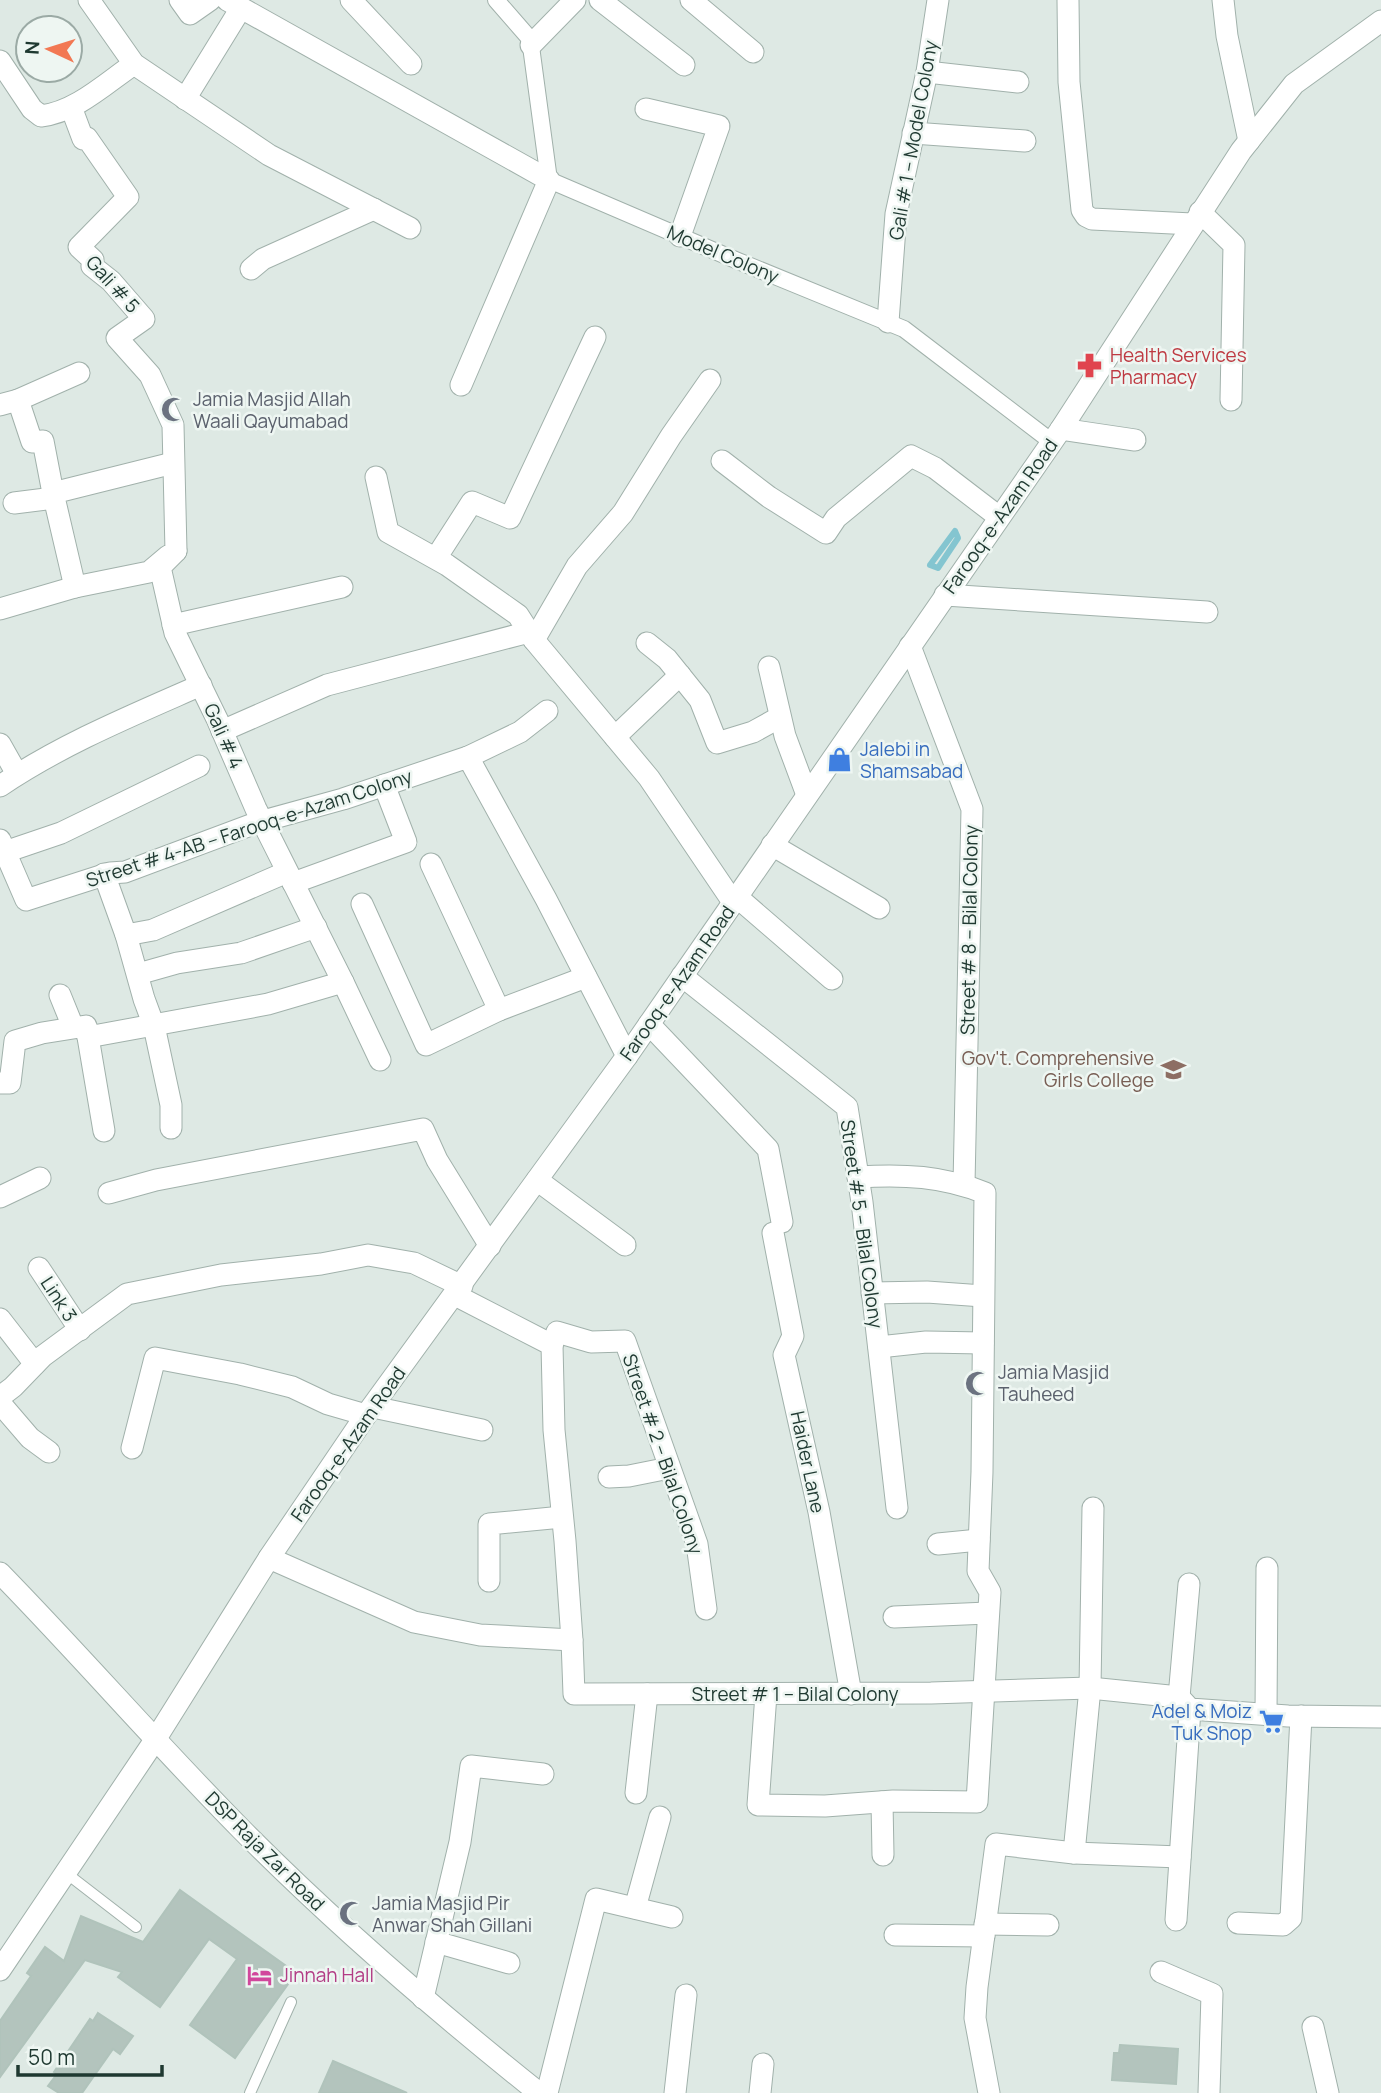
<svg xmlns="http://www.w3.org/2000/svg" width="1381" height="2093" font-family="Manrope,sans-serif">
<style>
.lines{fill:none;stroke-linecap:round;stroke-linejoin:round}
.stream{stroke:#84c5d0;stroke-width:6}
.building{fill:#b3c4bd;stroke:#b0c3bb;stroke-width:2}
.service-casing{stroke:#a1b1ab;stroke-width:12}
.pedestrian-casing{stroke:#a1b1ab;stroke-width:18}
.minor-casing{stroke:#a1b1ab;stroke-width:23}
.tertiary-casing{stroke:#a1b1ab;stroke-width:23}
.service{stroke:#fff;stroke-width:10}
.pedestrian{stroke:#fff;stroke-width:16}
.minor{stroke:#fff;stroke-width:21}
.tertiary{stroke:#fff;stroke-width:21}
.labels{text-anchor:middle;stroke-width:5;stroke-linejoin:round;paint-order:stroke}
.street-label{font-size:19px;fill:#1f3931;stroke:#eef6f2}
.health-label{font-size:19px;fill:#be3a42;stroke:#eef6f2;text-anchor:start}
.worship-label{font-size:19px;fill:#5b616d;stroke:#eef6f2;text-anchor:start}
.shop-label{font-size:19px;fill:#366cbe;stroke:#eef6f2;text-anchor:start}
.education-label{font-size:19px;fill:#785e54;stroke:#eef6f2;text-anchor:end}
.hotel-label{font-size:19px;fill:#b23c85;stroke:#eef6f2;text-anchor:start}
</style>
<rect width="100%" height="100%" fill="#dee9e4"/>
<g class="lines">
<!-- stream -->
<polygon class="stream" points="955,531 958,538 938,568 930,565"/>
</g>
<!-- building -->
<g class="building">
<polygon points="180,1890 296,1973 235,2058 190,2025 237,1959 209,1939 160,2007 118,1977 122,1972 85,1960 0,2077 0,2021 31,1976 27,1973 45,1947 64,1961 81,1916 143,1942"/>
<polygon points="98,2013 133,2036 120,2054 113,2049 82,2093 59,2093 48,2086 57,2074 54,2072 90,2019 93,2021"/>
<polygon points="1120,2045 1178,2049 1176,2084 1112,2080 1114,2053 1119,2053"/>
<polygon points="333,2061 407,2093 319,2093"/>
</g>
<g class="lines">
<defs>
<g id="service">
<polyline points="66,1873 136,1927"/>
<polyline points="250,2093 291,2002"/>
</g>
<polyline id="pedestrian" points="496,0 530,39 549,180 738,261 904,329 1052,442"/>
<g id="minor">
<polyline points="89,0 134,64 269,155 410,228"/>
<polyline points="180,0 190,14 210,0"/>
<polyline points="227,0 549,180 461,385"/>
<polyline points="351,0 411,64"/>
<polyline points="600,0 684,65"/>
<polyline points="691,0 753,52"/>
<polyline points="1068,0 1069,82 1082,210 1086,216 1092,219 1192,224"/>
<polyline points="1223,0 1227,36 1249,141"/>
<polyline points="531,45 575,0"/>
<path d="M0,61l32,48 9,7c35,-4 65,-33 93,-52"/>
<polyline points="927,72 1018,82"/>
<polyline points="185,99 241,8"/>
<polyline points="71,107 83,139 87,138 128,197 79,247 93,260 92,266 111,281 144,319 117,338 150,375 173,425 176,551"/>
<polyline points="646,109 719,126 680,236"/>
<polyline points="913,133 1025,141"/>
<polyline points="1200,212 1234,245 1231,400"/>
<polyline points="251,269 263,259 374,209"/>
<polyline points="888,322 896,214 927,72 938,0"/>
<polyline points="18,400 79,373"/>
<polyline points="0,405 18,400 32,442 43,441 53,493"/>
<polyline points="1061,429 1135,440"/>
<polyline points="722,461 769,497 826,533 836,518 911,456 935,468 999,517"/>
<polyline points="376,477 388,532 447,565 518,615 534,640 649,778 733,902"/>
<polyline points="14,503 54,498"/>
<polyline points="436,558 472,502 510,518 595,337"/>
<polyline points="75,587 53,493 173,463"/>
<polyline points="945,595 1207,612"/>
<polyline points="0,609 75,587 149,572 168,556"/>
<polyline points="173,625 342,587"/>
<polyline points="534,640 577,566 623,513 671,436 710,380"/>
<polyline points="647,643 667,659 700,700 717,743 753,732 780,717"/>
<polyline points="910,646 972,809 964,1184"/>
<polyline points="769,667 785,736 807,795"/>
<polyline points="222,731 327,685 529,632"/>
<polyline points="615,737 680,675"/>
<polyline points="0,744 17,774"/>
<polyline points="468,757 520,732 547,711"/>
<path d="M0,786c62,-42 133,-71 201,-101"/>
<polyline points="0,840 26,900 110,873 125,872 256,823 343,799 468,757 546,899 627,1056"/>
<polyline points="772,845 879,908"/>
<polyline points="5,852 61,833 199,766"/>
<polyline points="431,864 499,1010"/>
<polyline points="104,874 126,935 144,999 154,1026 171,1105 171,1128"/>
<polyline points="293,883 406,842 384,785"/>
<polyline points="737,897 832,979"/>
<polyline points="362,904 426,1045 499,1010 586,977"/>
<polyline points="126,935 153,930 287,872"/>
<polyline points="138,974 177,963 241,953 316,927"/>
<polyline points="682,976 847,1107 862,1202 897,1508"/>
<polyline points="343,982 380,1060"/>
<polyline points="60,995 73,1027"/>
<polyline points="649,1024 768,1149 782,1222"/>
<polyline points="88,1037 104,1131"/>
<polyline points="0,1083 10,1083 15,1041 42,1033 86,1026 88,1037 268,1004 343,982 256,809 217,719 175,633 160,567 176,551"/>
<polyline points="537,1180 625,1245"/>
<polyline points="109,1193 156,1180 423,1129 437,1160 490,1246"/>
<polyline points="0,1197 40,1178"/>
<polyline points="773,1233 793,1336 784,1355 819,1512 851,1694"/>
<polyline points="39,1268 80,1330"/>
<polyline points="872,1293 927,1292 983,1296"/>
<polyline points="455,1295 552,1345 554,1430 565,1541 572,1640"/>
<polyline points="0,1319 35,1364"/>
<polyline points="552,1345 557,1332 591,1342 625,1341 697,1544 706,1609"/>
<polyline points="879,1347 926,1342 983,1343"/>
<polyline points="0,1397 13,1387 43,1356 127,1294 221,1275 321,1264 368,1255 414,1263 462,1286"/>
<polyline points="0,1403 30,1438 49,1452"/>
<polyline points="373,1407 482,1430"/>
<polyline points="132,1448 155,1358 240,1374 292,1387 328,1404 366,1415"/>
<polyline points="609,1477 629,1476 669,1468"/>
<polyline points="938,1544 979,1540"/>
<polyline points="269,1558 414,1622 480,1635 572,1640 574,1694 931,1693 1090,1688 1179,1697 1190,1709 1288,1716 1381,1717"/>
<polyline points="489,1581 489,1524 562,1517"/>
<polyline points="894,1617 988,1613"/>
<path d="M766,1694l-8,111 67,1 68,-5 84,1 13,-210 -12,-21 4,-99 3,-279c-42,-17 -82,-19 -127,-16"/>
<polyline points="1179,1697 1189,1584"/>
<polyline points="1266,1714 1267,1568"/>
<polyline points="636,1793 647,1694"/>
<polyline points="882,1802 883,1855"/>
<polyline points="1074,1853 1090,1688 1093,1508"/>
<polyline points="635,1908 660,1817"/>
<polyline points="1176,1920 1190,1709"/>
<polyline points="1238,1923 1283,1925 1291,1918 1301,1716"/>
<polyline points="985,1924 1048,1925"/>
<polyline points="895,1935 984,1936"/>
<polyline points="436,1942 509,1963"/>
<polyline points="1161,1972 1212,1994 1209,2093"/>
<polyline points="423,1998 460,1842 471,1766 543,1774"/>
<polyline points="1313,2027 1328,2093"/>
<polyline points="547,2093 596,1899 672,1917"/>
<polyline points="675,2093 686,1995"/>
<polyline points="760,2093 763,2064"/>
<polyline points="989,2093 975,2018 977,1987 996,1844 1074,1853 1180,1857"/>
</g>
<g id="tertiary">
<path d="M0,1573c82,84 158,172 241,256 93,94 194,181 298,264"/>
<polyline points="0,1970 155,1740 269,1558 366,1415 627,1056 1061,429 1241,151 1294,84 1381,21"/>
</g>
</defs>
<!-- service casing -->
<use href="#service" class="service-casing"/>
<!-- pedestrian casing -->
<use href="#pedestrian" class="pedestrian-casing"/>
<!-- minor casing -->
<use href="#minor" class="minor-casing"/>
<!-- tertiary casing -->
<use href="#tertiary" class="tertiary-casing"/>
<!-- service -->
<use href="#service" class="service"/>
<!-- pedestrian -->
<use href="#pedestrian" class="pedestrian"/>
<!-- minor -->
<use href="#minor" class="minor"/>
<!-- tertiary -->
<use href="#tertiary" class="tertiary"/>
</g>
<!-- icons -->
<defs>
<symbol id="pharmacy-bare" viewBox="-9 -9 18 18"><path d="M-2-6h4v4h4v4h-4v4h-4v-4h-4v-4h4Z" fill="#e0444e" stroke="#eef6f2" stroke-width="2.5" paint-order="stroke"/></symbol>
<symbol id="mosque-bare" viewBox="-9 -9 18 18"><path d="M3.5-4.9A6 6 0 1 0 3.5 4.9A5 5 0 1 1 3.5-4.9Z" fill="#6b7280" stroke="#eef6f2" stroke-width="2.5" paint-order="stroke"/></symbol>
<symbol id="shop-bare" viewBox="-9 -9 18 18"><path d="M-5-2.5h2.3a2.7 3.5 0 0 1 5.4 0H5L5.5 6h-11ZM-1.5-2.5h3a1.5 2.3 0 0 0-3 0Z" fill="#3f7fe0" stroke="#eef6f2" stroke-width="2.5" paint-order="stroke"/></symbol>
<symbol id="university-bare" viewBox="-9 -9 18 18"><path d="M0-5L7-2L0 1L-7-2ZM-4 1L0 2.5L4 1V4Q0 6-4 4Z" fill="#8d6e63" stroke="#eef6f2" stroke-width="2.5" paint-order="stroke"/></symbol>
<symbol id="supermarket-bare" viewBox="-9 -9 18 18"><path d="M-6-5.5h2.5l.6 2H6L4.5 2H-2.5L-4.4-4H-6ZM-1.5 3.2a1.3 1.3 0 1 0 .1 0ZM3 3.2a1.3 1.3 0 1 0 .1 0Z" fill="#3f7fe0" stroke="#eef6f2" stroke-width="2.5" paint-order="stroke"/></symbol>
<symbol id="hotel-bare" viewBox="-9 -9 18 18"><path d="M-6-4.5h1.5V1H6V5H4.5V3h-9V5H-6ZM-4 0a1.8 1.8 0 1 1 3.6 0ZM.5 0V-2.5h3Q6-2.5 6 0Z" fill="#d1479c" stroke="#eef6f2" stroke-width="2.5" paint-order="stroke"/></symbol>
</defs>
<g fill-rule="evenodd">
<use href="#pharmacy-bare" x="1072" y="348" width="35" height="35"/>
<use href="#mosque-bare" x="156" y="392" width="35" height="35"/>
<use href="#shop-bare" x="822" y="742" width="35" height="35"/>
<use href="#university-bare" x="1156" y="1052" width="35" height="35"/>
<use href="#mosque-bare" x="960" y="1366" width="35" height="35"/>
<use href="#supermarket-bare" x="1254" y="1704" width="35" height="35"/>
<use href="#mosque-bare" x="334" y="1896" width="35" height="35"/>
<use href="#hotel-bare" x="242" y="1958" width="35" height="35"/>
</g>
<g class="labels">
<!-- street labels -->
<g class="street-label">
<text transform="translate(913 140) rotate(-80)" y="7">Gali # 1 -- Model Colony</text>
<text transform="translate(723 254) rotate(23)" y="7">Model Colony</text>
<text transform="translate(113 284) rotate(48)" y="7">Gali # 5</text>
<text transform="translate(1000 516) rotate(-55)" y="7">Farooq-e-Azam Road</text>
<text transform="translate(224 736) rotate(66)" y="7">Gali # 4</text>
<text transform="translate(249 828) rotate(-18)" y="7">Street # 4-AB -- Farooq-e-Azam Colony</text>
<text transform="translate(969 930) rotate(-89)" y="7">Street # 8 -- Bilal Colony</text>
<text transform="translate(677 983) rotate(-55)" y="7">Farooq-e-Azam Road</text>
<text transform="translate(862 1224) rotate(82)" y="7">Street # 5 -- Bilal Colony</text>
<text transform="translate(59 1299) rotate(57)" y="7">Link 3</text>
<text transform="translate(348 1444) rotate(-55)" y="7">Farooq-e-Azam Road</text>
<text transform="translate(663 1454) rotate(71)" y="7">Street # 2 -- Bilal Colony</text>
<text transform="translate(808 1462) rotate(78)" y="7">Haider Lane</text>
<text x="795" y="1701">Street # 1 -- Bilal Colony</text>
<text transform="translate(265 1851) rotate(45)" y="7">DSP Raja Zar Road</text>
</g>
<!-- health labels -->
<g class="health-label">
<text x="1110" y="362">Health Services<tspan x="1110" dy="22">Pharmacy</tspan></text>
</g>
<!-- worship labels -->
<g class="worship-label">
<text x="193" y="406">Jamia Masjid Allah<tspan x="193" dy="22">Waali Qayumabad</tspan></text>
<text x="998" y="1379">Jamia Masjid<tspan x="998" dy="22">Tauheed</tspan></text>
<text x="372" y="1910">Jamia Masjid Pir<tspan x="372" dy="22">Anwar Shah Gillani</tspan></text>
</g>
<!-- shop labels -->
<g class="shop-label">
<text x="860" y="756">Jalebi in<tspan x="860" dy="22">Shamsabad</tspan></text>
<text x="1252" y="1718" text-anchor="end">Adel &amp; Moiz<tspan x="1252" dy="22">Tuk Shop</tspan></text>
</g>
<!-- education labels -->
<g class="education-label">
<text x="1154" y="1065">Gov't. Comprehensive<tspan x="1154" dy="22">Girls College</tspan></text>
</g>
<!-- hotel labels -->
<g class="hotel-label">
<text x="280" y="1982">Jinnah Hall</text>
</g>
</g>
<!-- north arrow -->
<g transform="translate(49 49) rotate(274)"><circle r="33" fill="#eef6f2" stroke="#9baaa5" stroke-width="2"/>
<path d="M0-5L12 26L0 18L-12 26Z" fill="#f27853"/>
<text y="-10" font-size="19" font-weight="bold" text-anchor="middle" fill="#1f3931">N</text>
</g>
<!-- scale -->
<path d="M18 2065v10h144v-10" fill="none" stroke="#1f3931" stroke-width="3.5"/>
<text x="28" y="2065" font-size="21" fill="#1f3931" stroke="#eef6f2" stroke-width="5" paint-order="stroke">50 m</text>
</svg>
